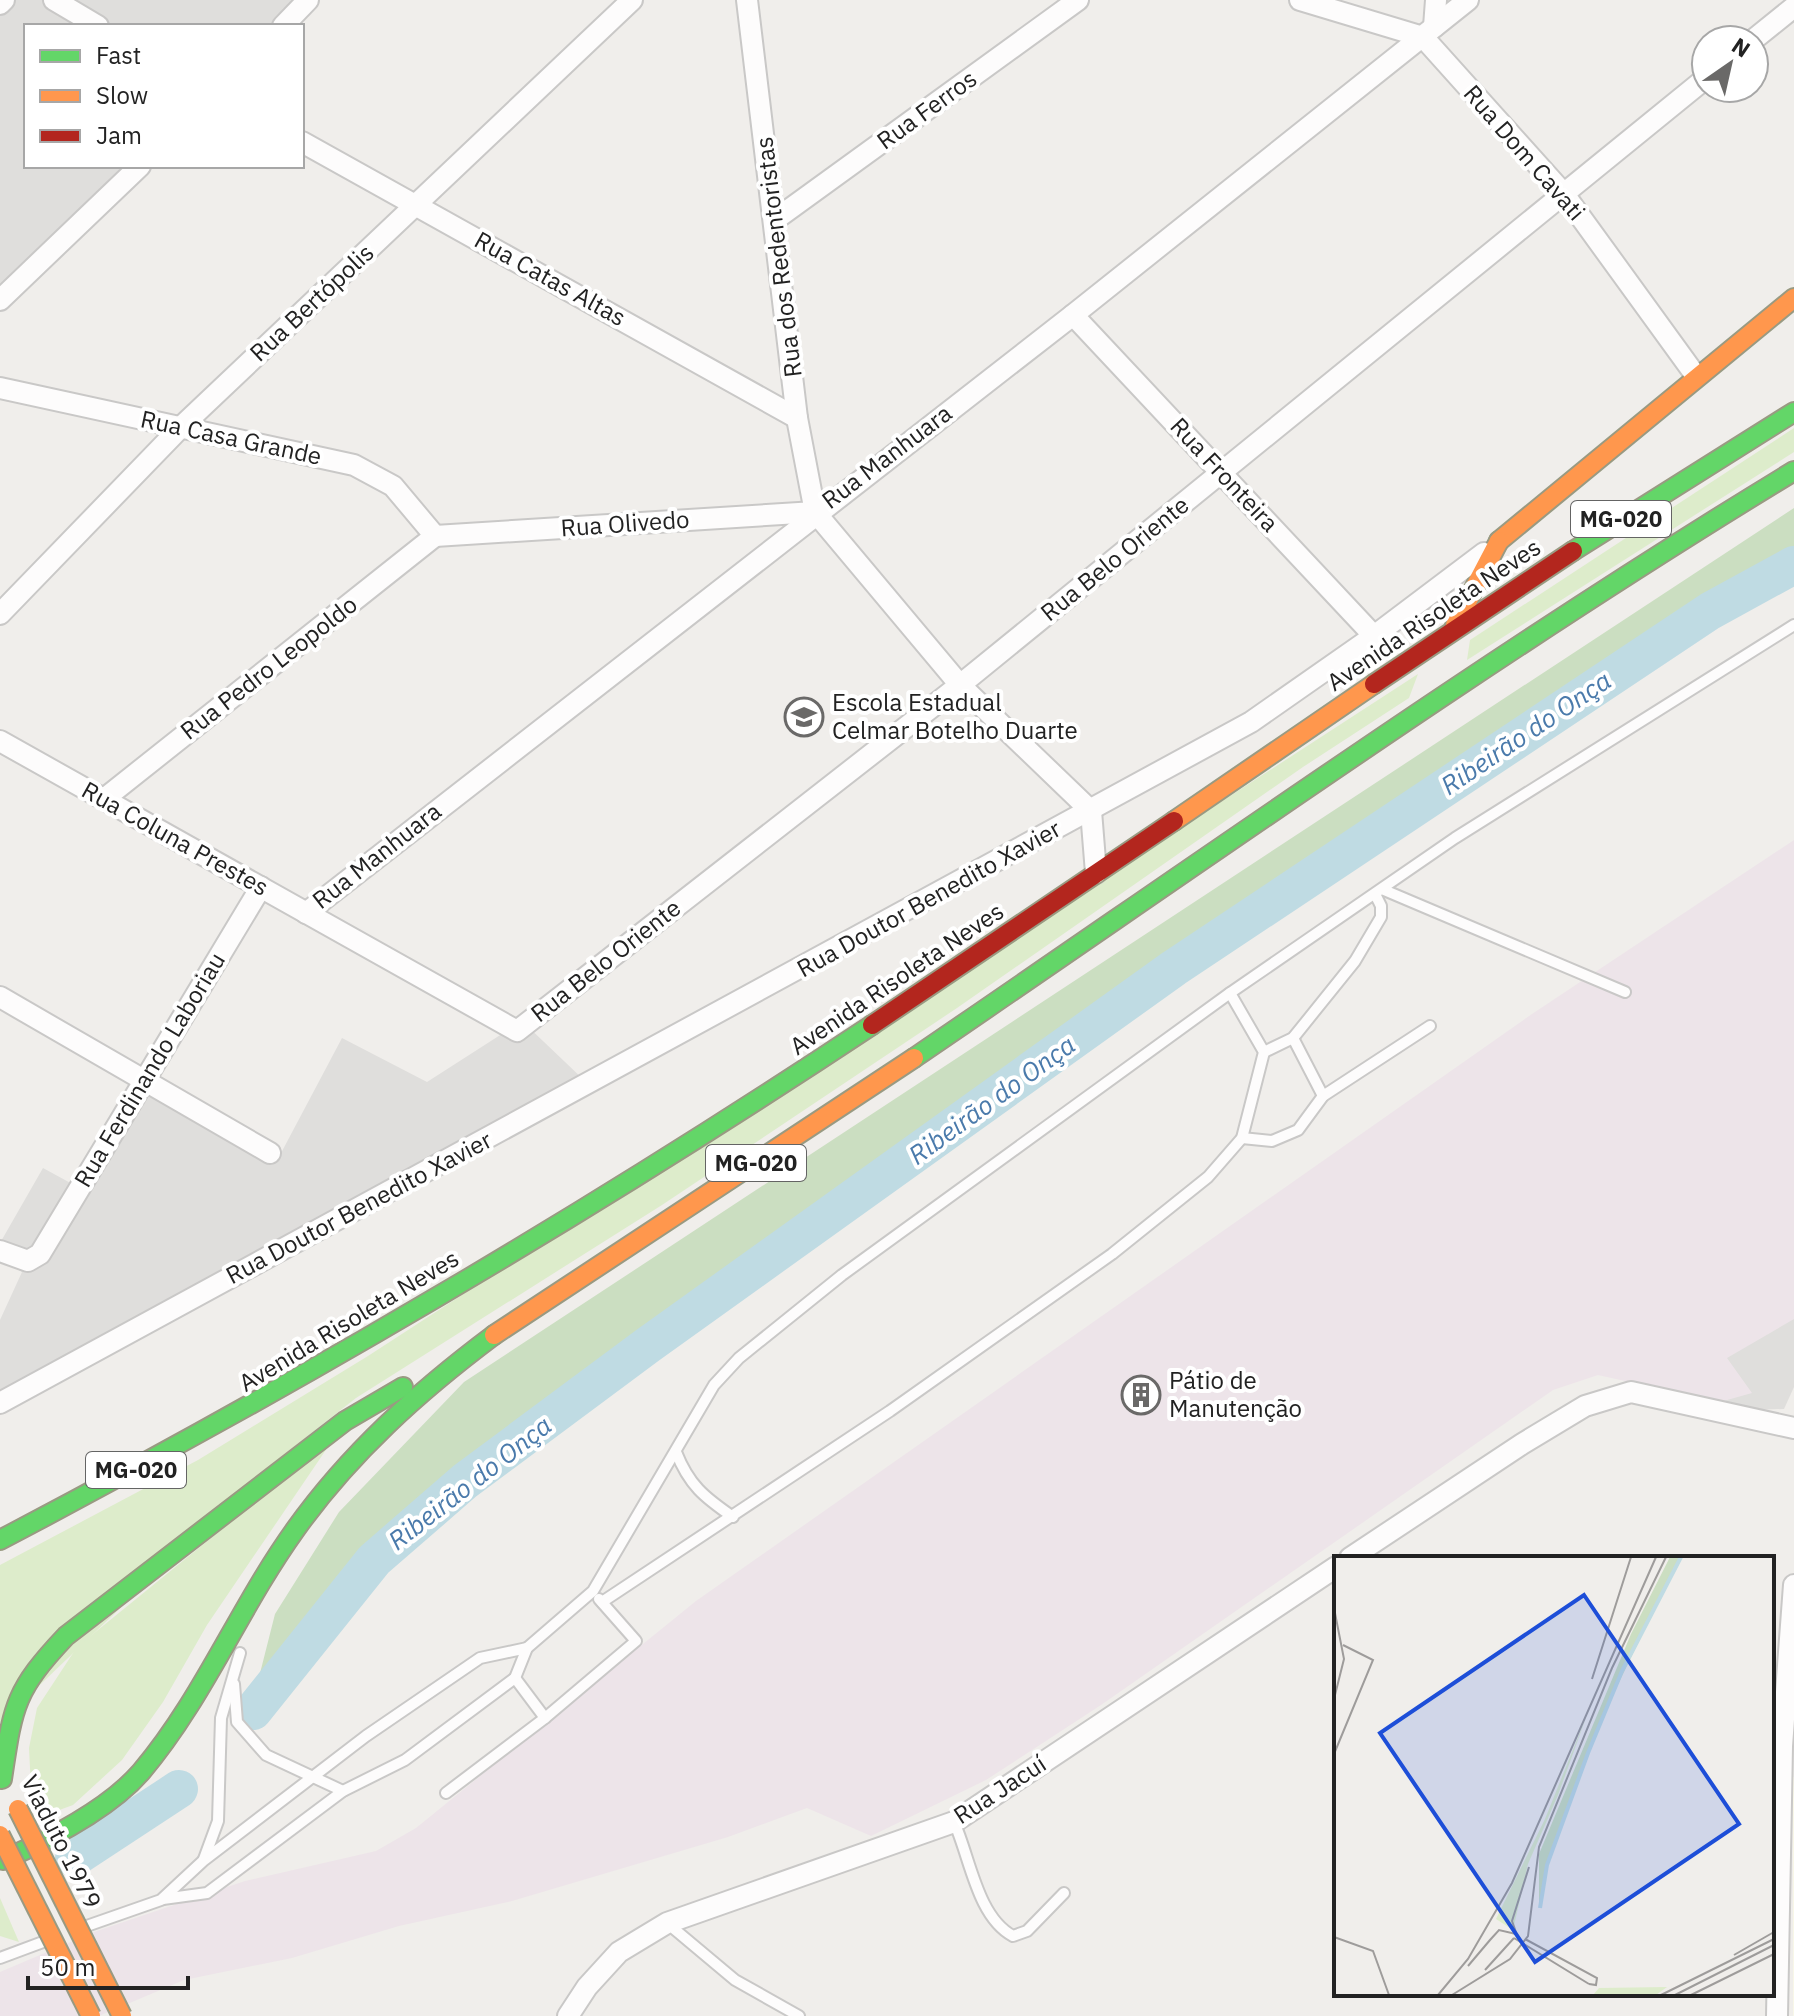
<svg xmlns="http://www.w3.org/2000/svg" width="1794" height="2016" font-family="'IBM Plex Sans',sans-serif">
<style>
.residential{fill:#dfdedc}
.industrial{fill:#ede4e9}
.education{fill:#f8f7e8}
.grass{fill:#ddeccb}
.forest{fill:#cbdec1}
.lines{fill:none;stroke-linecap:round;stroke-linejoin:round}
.river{stroke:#bfdbe3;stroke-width:38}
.lane-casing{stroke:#c9c8c7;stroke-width:14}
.street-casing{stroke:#c9c8c7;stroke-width:24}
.fast-casing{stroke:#999a82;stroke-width:22}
.slow-casing{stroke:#999a82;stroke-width:22}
.jam-casing{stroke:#999a82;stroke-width:22}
.lane{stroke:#fdfcfc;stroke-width:10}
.street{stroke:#fdfcfc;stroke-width:20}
.fast{stroke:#63d668;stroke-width:18}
.slow{stroke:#ff974d;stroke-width:18}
.jam{stroke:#b3261e;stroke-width:18}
.slow-bridge-casing{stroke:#999a82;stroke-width:22;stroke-linecap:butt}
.slow-bridge{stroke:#ff974d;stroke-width:18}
.labels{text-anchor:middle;stroke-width:8;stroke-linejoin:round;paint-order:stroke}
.shield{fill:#fff;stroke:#646464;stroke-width:2}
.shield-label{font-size:22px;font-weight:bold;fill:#222}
.street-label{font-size:24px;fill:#222;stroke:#fff}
.poi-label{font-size:24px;fill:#222;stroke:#fff;text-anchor:start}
.water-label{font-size:26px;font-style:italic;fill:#4a7aab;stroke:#fff}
.inset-river{fill:none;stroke:#bfdbe3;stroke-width:4}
.inset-road{fill:none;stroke:#9e9c9b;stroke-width:2}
.view{fill:#1d4ed8;fill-opacity:0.15;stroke:#1d4ed8;stroke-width:4}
.inset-edge{fill:none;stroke:#222;stroke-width:4}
</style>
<rect width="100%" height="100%" fill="#f0eeeb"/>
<!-- residential -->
<g class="residential">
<polygon points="0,0 316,0 288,26 26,26 26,166 140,166 0,300"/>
<polygon points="522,1021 586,1082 0,1405 0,1320 22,1272 0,1258 0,1243 43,1168 76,1186 145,1081 280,1155 342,1038 427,1082"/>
<polygon points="1794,1179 1794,1387 1784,1409 1750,1410 1708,1398"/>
</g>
<!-- industrial -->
<polygon class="industrial" points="1794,840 1794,1319 1727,1358 1752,1393 1720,1402 1598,1375 1553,1390 1101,1705 986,1780 871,1836 807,1808 728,1837 512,1901 399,1926 292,1958 184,1980 99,2016 0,2016 0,1972 94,1932 245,1881 376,1851 416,1828 696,1601 1532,1014"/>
<!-- education -->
<rect class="education" x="1793" y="1777" width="1" height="239"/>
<!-- grass -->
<g class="grass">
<polygon points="1794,428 1794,452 1467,660 1470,640"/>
<polygon points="1418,674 1409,698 1303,767 957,1008 662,1205 356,1398 268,1467 0,1723 0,1565 198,1460 368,1356"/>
<polygon points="334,1438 207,1625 163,1702 122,1760 73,1805 43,1816 31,1788 29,1748 37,1708 77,1647"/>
<polygon points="0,1898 19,1942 0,1936"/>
</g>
<!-- forest -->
<polygon class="forest" points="1794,508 1794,557 1738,588 1417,798 1056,1043 508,1440 375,1548 255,1693 275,1614 339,1512 464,1382"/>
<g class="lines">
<!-- river -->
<g class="river">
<polyline points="253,1711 374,1560 465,1481 648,1345 1174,968 1710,611 1794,565"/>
<polyline points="74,1858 179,1789"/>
</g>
<defs>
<g id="lane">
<polyline points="1384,890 1625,992"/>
<polyline points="1293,1038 1323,1096"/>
<polyline points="1264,1052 1293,1038 1355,961 1381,917 1381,906 1376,896"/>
<polyline points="1242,1138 1272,1141 1298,1130 1323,1096 1430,1026"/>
<path d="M676,1452c13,33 28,45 57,65"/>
<polyline points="602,1602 890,1411 1112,1254 1208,1177 1242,1138 1264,1052 1230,993"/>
<polyline points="515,1678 527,1648 593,1591 714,1385 739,1358 842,1275 1230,993 1455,838 1794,625"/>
<polyline points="234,1684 237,1722 266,1755 343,1791"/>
<polyline points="545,1718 636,1641 599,1599"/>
<path d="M954,1822c16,35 23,95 59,114l14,-5 37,-38"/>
<polyline points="204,1859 218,1821 221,1718 240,1653"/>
<polyline points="163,1899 207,1893 343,1791 405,1760 515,1678 545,1718 446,1793"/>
<polyline points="667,1923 735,1980 799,2016"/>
<polyline points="81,1928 161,1900 203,1861 366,1736 480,1658 527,1648"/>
<polyline points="0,1958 51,1939"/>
</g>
<g id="street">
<polyline points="54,0 98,26"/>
<polyline points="747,0 797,418 815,512 960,685 1091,811 1096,873"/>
<polyline points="1300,0 1423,37 1564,194 1696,376"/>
<polyline points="0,4 4,0"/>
<polyline points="283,26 308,0"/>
<polyline points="1434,27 1436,0"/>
<polyline points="1753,40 1794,7"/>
<polyline points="302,142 797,418"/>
<polyline points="776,219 1078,0"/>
<polyline points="0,300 140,166"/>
<polyline points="1073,315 1374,636"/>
<polyline points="0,388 354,465 393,486 435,536"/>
<polyline points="435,536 815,512"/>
<polyline points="0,614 182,426 632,0"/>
<polyline points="0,741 517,1031 960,685 1706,78"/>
<polyline points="104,799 435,536"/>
<polyline points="306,913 1073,315 1468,0"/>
<polyline points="0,997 270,1153"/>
<polyline points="0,1251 28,1261 40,1254 261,887"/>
<polyline points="0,1403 1251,722 1374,636 1484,553"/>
<polyline points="1350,1558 1522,1444 1585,1406 1631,1392 1794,1428"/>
<polyline points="568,2016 587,1987 619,1952 667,1923 954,1822 1336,1567"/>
<polyline points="1777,2016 1782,1746 1794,1585"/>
</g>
<g id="fast">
<polyline points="1573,551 1794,412"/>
<path d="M914,1058c292,-199 579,-404 880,-587"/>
<path d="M0,1540c300,-157 590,-328 872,-515"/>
<path d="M2,1779c11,-73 12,-88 64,-143l279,-215 58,-34"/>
<path d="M3,1860c45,-20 105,-50 138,-88 62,-73 98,-164 154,-242 55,-77 123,-138 199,-195"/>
</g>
<g id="slow">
<polyline points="1499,541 1794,298"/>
<polyline points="1455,625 1499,541"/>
<polyline points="1174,821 1374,684"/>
<polyline points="494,1335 914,1058"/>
</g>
<g id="jam">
<polyline points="1374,684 1573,551"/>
<polyline points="872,1025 1174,821"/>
</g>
</defs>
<!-- lane casing -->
<use href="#lane" class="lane-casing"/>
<!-- street casing -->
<use href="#street" class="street-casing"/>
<!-- fast casing -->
<use href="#fast" class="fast-casing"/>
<!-- slow casing -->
<use href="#slow" class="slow-casing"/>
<!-- jam casing -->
<use href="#jam" class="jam-casing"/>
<!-- lane -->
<use href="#lane" class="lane"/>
<!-- street -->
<use href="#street" class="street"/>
<!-- fast -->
<use href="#fast" class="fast"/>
<!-- slow -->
<use href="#slow" class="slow"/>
<!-- jam -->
<use href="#jam" class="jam"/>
<defs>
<g id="slow-bridge">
<polyline points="18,1809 122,2016"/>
<polyline points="0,1835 91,2016"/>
</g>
</defs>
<!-- slow-bridge casing -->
<use href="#slow-bridge" class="slow-bridge-casing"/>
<!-- slow-bridge -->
<use href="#slow-bridge" class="slow-bridge"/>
</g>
<!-- icons -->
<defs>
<symbol id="school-ring" viewBox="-11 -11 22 22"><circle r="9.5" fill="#fff" stroke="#6a6968" stroke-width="1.5"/><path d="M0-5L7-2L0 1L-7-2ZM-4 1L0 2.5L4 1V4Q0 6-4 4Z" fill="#6a6968"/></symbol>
<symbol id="building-ring" viewBox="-11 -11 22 22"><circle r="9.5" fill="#fff" stroke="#6a6968" stroke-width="1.5"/><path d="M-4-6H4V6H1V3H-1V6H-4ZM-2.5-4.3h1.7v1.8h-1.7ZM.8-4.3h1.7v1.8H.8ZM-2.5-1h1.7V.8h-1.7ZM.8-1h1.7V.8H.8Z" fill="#6a6968"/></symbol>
</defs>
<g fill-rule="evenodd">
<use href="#school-ring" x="782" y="695" width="44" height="44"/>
<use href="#building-ring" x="1119" y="1373" width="44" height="44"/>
</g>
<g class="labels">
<!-- shield labels -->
<g class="shield">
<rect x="1571" y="501" width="100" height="36" rx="6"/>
<rect x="706" y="1145" width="100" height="36" rx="6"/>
<rect x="86" y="1452" width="100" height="36" rx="6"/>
</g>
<g class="shield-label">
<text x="1621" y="527">MG-020</text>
<text x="756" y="1171">MG-020</text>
<text x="136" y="1478">MG-020</text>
</g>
<!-- street labels -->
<g class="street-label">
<text transform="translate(927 110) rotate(-36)" y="8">Rua Ferros</text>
<text transform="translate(1524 153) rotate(49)" y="8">Rua Dom Cavati</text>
<text transform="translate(779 257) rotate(-97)" y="8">Rua dos Redentoristas</text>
<text transform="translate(550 279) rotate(29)" y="8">Rua Catas Altas</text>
<text transform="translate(312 303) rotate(-43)" y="8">Rua Bertópolis</text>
<text transform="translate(231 438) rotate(12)" y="8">Rua Casa Grande</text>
<text transform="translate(887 457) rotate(-37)" y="8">Rua Manhuara</text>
<text transform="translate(1224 475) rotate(47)" y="8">Rua Fronteira</text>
<text transform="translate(625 524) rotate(-4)" y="8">Rua Olivedo</text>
<text transform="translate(1115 559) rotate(-39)" y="8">Rua Belo Oriente</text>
<text transform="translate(1434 615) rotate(-34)" y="8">Avenida Risoleta Neves</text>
<text transform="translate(269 668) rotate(-38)" y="8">Rua Pedro Leopoldo</text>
<text transform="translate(175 839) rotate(29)" y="8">Rua Coluna Prestes</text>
<text transform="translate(377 856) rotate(-38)" y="8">Rua Manhuara</text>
<text transform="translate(929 899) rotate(-29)" y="8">Rua Doutor Benedito Xavier</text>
<text transform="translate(606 961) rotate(-38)" y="8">Rua Belo Oriente</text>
<text transform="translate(897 979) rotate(-34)" y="8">Avenida Risoleta Neves</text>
<text transform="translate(150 1070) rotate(-59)" y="8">Rua Ferdinando Laboriau</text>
<text transform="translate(359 1208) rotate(-28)" y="8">Rua Doutor Benedito Xavier</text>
<text transform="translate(349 1321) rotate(-31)" y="8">Avenida Risoleta Neves</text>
<text transform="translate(1000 1790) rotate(-33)" y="8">Rua Jacuí</text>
<text transform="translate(61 1842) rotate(63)" y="8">Viaduto 1979</text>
</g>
<!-- poi labels -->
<g class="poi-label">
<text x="832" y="711">Escola Estadual<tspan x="832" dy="28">Celmar Botelho Duarte</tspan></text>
<text x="1169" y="1389">Pátio de<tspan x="1169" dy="28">Manutenção</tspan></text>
</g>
<!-- water labels -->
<g class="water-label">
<text transform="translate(1526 733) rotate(-34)" y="9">Ribeirão do Onça</text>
<text transform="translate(992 1100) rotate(-36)" y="9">Ribeirão do Onça</text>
<text transform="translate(470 1483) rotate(-38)" y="9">Ribeirão do Onça</text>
</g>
</g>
<!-- overview -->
<g transform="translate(1334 1556)">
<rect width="440" height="440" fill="#f0eeeb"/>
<path d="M253,159l-29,80 -30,69 -15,66 -17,-11 49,-100zM333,431l-11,8h-63l6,-7z" fill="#ddeccb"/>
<path d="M336,1h10l-77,158 -54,143 -10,48v-52l92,-220z" fill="#cbdec1"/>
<path class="inset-river" d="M206,352l7,-43 41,-112 34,-82 59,-114"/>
<path class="inset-road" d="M0,52l10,51 -10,40M258,123l39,-122M0,198l39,-94 -30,-15M183,379l-5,-14 17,-54M0,381l39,14 16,44M180,382l75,46M191,383l72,39 -1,7 -7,-1M156,384l9,-10 17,4M400,399l40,-23M134,410l22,-26M151,414l29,-32M104,439l30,-36 44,-76 144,-326M118,439l58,-36 18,-23 11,-89 73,-179 54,-111M327,439l113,-56M341,439l99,-50M357,439l83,-41"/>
<path class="view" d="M250,39l155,229 -204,138 -155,-229z"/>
<rect width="440" height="440" class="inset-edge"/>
</g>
<!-- legend -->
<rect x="24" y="24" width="280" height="144" fill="#ffffff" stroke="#a7a7a7" stroke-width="2"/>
<rect x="40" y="50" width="40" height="12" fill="#63d668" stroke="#a7a7a7" stroke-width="2"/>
<text x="96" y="64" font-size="24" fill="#222222">Fast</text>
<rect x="40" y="90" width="40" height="12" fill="#ff974d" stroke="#a7a7a7" stroke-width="2"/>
<text x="96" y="104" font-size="24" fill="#222222">Slow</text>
<rect x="40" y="130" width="40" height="12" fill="#b3261e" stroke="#a7a7a7" stroke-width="2"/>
<text x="96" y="144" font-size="24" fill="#222222">Jam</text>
<!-- north arrow -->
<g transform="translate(1730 64) rotate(34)"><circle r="38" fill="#ffffff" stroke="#a7a7a7" stroke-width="2"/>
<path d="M0-6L14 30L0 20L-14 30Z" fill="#6a6968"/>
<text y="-12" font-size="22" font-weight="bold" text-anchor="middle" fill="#222222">N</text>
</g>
<!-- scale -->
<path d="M28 1976v12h160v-12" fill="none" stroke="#222222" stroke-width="4"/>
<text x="40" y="1976" font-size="24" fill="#222222" stroke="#ffffff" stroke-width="6" paint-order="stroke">50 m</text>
</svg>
